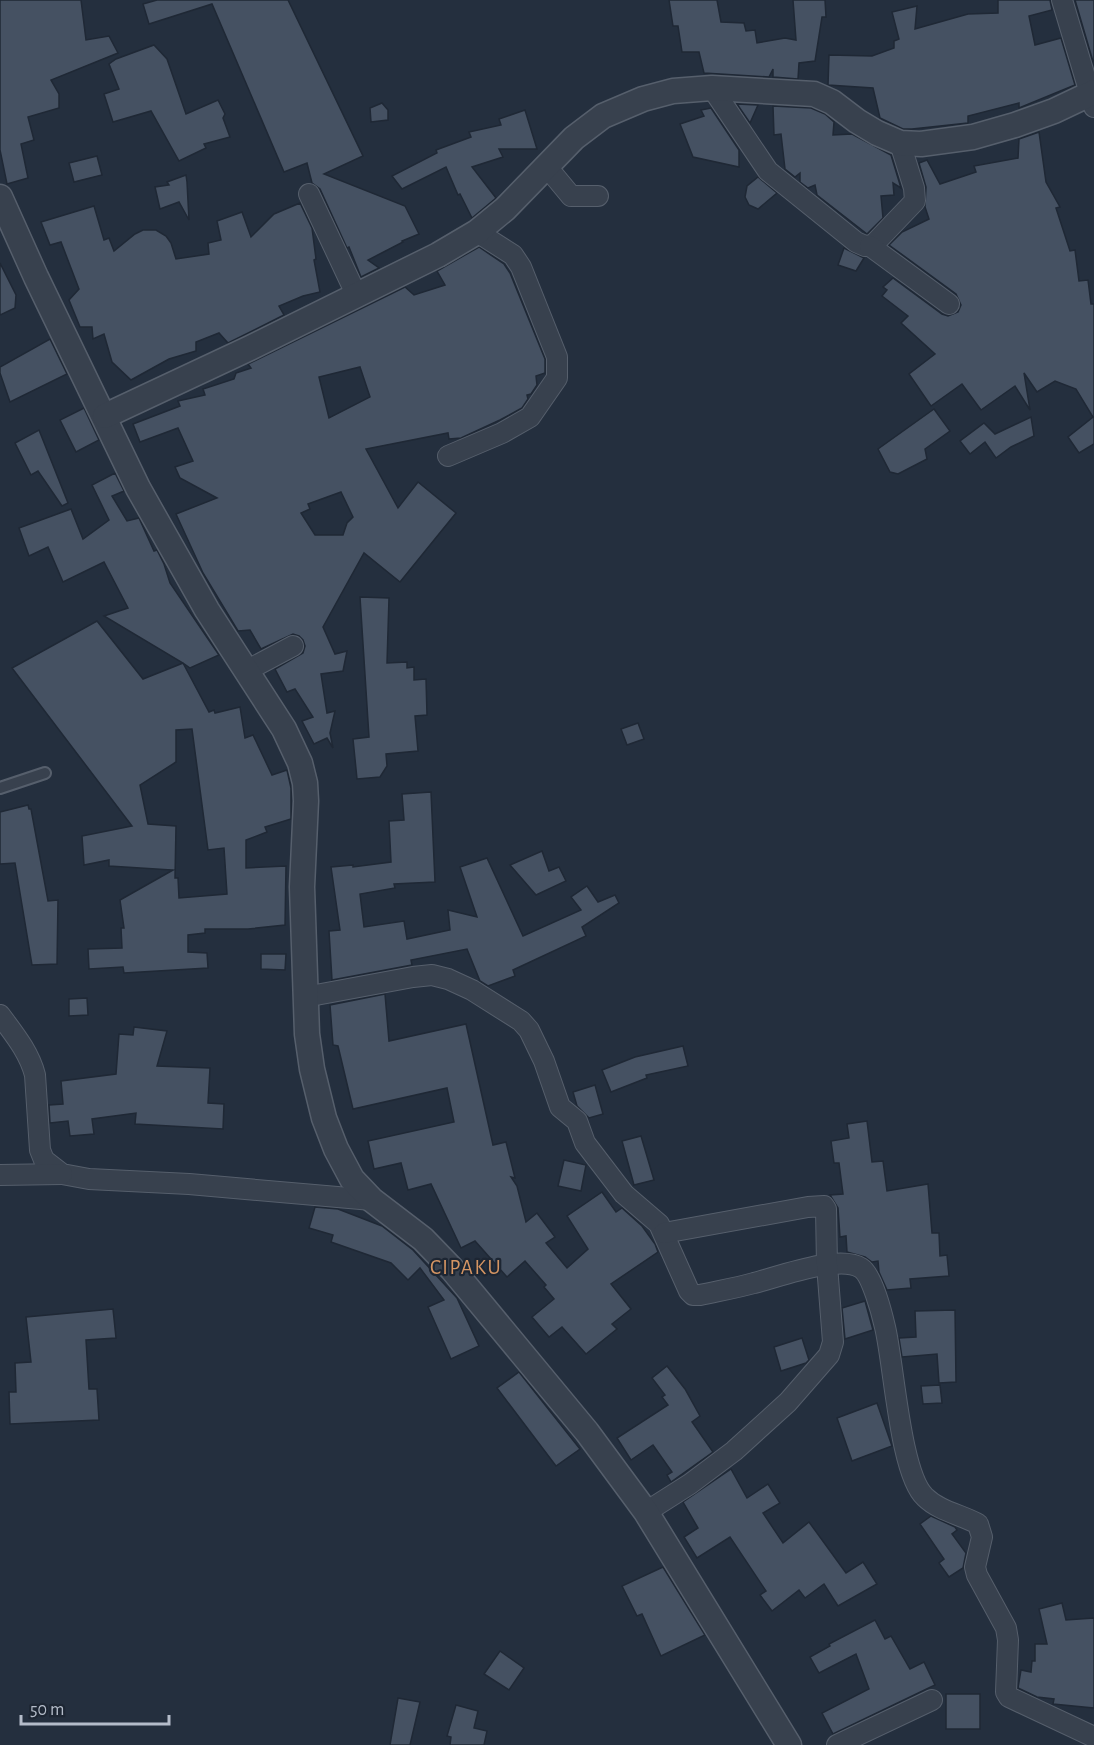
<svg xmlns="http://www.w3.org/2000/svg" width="1094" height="1745" font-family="'Alegreya Sans',sans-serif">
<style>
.building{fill:#455162;stroke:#1f2835;stroke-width:1.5;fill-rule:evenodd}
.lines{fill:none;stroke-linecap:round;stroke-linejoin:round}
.service-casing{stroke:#565f6c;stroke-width:14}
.minor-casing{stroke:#565f6c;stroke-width:22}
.tertiary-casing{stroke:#565f6c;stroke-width:27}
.service{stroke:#38414e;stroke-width:10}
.minor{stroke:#38414e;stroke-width:20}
.tertiary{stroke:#38414e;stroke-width:24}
.labels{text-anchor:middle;stroke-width:4.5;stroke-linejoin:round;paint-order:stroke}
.quarter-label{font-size:21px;letter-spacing:1.5px;fill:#d59563;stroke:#1d2633}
</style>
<rect width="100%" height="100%" fill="#242f3e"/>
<!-- building -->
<g class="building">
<polygon points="0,0 81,0 86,40 109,36 118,53 51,80 59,94 59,108 28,117 34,140 21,144 28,178 7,184 0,150"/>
<polygon points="157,0 288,0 363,156 324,174 405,206 419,234 402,241 403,242 368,260 379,268 361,277 349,247 347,248 320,189 312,183 307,163 284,172 212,4 149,24 143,4"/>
<polygon points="669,0 717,0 721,22 744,23 746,31 755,30 757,43 785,38 796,40 793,0 825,0 826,17 822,17 815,61 799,63 798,79 773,77 773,69 769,77 704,73 699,52 682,52 678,26 673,26"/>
<polygon points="998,0 1050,0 1052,10 1029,16 1035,45 1061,38 1075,85 1019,108 1019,103 968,116 968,123 912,129 903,129 880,118 873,88 828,85 829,55 872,56 894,48 894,41 899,39 892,12 917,6 915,29 968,14 998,13"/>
<polygon points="1075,0 1094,0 1094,65"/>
<polygon points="154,45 167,59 186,114 218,100 225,114 223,118 230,137 204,144 206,148 179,161 151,111 113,122 104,94 119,89 109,64 116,59"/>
<polygon points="382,103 388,110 388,120 371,122 370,108"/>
<polygon points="737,104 758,105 750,123"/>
<polygon points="773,106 811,108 825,114 834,122 833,135 852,134 891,155 901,188 893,183 894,195 881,196 883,218 867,234 817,195 815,185 808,188 800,182 800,173 795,177 785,169 781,134 774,135"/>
<polygon points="711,108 739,150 739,167 693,157 680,124 704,116 701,110"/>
<polygon points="525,110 537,149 499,149 503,157 472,167 496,198 472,218 460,194 458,195 446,167 402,189 392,176 437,153 436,150 471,137 469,132 501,125 499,119"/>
<polygon points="1039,132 1046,182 1060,207 1056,208 1070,251 1075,250 1079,281 1088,280 1091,304 1094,304 1094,444 1079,453 1068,437 1093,417 1076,389 1055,381 1037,392 1024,373 1030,410 1015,386 981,410 962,384 931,406 909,374 935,354 901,323 908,316 882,296 887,290 883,287 893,278 942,314 948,316 958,312 961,305 956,294 889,245 902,232 929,219 925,207 926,187 919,163 927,160 940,184 976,172 974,166 1018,158 1019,139"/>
<polygon points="97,156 102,175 74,182 69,163"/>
<polygon points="186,175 187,182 189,220 179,202 160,209 155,187 169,185 167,182"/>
<polygon points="758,177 777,193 758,209 749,205 745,197 747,186"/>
<polygon points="300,203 312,228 316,259 314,260 320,292 303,296 279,306 284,315 228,343 219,333 196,342 196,351 169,359 131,380 112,362 104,334 93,339 92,327 80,327 69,300 79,289 61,242 50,245 41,222 94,206 104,240 109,238 114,251 135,234 143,230 156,230 166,236 171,243 176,259 209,254 208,243 221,240 217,221 242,212 251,237 274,214"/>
<path d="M479,247l25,17 6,9 35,86v14l-9,3 1,9 -6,9 -4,1 1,4 -6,9 -22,12 -39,18 -12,1 -1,-6 -82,16 32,59 20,-26 38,31 -56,69 -36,-29 -41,74 12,27 12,-3 -4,20 -22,3 6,39 8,-2 -5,22 3,15 -6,-10 -13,6 -12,-23 11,-4 -18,-28 -8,3 -12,-23 28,-16 2,-7 -2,-6 -4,-4 -6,-2 -32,15 -11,-19 -12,1 -35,-58 -27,-59 41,-16 -37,-20 -5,-11 18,-6 -15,-33 -38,14 -7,-18 47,-18 -2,-5 27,-6 -2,-6 31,-10 2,-6 15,-5 -3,-4 157,-77 9,8 31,-10 -8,-14zM360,367l10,30 -41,21 -10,-41zM341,492l12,25 -6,6 -4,12h-28l-14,-22 9,-4 -2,-5z"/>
<polygon points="844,248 864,258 856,271 838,265"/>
<polygon points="0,263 16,295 15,308 0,315"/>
<polygon points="50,339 67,374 10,402 0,373 0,367"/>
<polygon points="84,408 99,440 76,452 60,420"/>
<polygon points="934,409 950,431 925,449 927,459 898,474 890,472 878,449"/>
<polygon points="1031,417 1034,436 1011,447 996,458 985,442 970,454 960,441 984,423 995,434"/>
<polygon points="39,430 68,503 62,506 38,471 31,475 15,443"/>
<path d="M115,473l9,18 -12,5 15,25 12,-3 15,33 3,-1 7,14 6,19 49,72 -29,13 -7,-5 26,49 5,-2 1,3 25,-6 5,31 8,-3 19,40 15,-5 4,18v31l-26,8 2,5 -21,8v28l40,-2 -1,59 -37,4h-43v4l-17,2v17l19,1 1,15 -84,5 -1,-6 -34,2 -1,-20 34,-1 -1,-20h3l-4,-28 53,-30 -64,-4v-6l-25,5 -2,-29 50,-10 -120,-158 85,-47 46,58 40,-16 -79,-47 24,-8 -24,-46 -41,20 -15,-35 -19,9 -10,-28 52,-19 12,30 26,-19 -17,-35zM192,729l16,121 16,-2 3,46 -48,4 -1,-20h-3l1,-52 -28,-2 -8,-39 36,-23v-32z"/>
<polygon points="360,597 389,598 387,663 407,662 407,668 414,667 414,680 426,679 427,715 415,716 418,751 386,754 387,766 380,777 357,779 353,739 369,737"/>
<polygon points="638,723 644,739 627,745 621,729"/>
<polygon points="431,792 435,882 394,884 395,888 360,894 364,927 404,921 407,939 450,930 448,910 477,917 460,867 487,858 523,936 581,910 571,897 587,886 598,902 615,895 619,903 582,927 586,936 513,970 515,976 488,986 480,981 467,949 411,960 412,965 332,980 329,931 340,930 331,867 353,865 353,867 391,862 389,821 404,820 402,794"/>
<polygon points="28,805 29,809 31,809 48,901 58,900 57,964 32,965 15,863 0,864 0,812"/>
<polygon points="542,851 549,871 559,867 566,881 536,895 510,865"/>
<polygon points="261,954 286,954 285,970 261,969"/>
<polygon points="385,994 389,1041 466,1024 493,1145 506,1142 515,1178 511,1177 517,1186 526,1222 537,1213 555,1237 546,1243 567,1268 588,1249 567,1216 602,1192 616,1212 622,1208 642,1226 655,1244 658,1252 611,1284 631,1309 612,1324 617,1329 586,1354 562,1327 549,1337 532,1317 554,1299 544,1287 546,1285 525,1261 507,1277 475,1241 461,1248 431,1184 408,1190 401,1163 374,1169 368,1141 454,1122 447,1088 353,1109 338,1046 333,1045 330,1005"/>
<polygon points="87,998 88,1015 69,1016 69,999"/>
<polygon points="134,1027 167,1031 157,1066 210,1068 208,1103 224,1104 223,1129 135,1124 136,1113 92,1119 94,1134 70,1136 68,1121 50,1123 49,1105 63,1104 61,1081 116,1074 119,1034 133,1035"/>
<polygon points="683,1046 688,1066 646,1075 647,1078 611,1092 602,1070 635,1057"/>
<polygon points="595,1085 603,1114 589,1118 577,1106 573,1092"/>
<polygon points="867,1121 872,1162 883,1161 887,1191 928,1184 932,1233 939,1233 940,1256 947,1255 949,1276 910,1279 911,1288 887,1290 879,1272 878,1261 872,1262 865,1257 847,1252 846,1236 840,1237 838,1208 830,1195 843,1194 839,1163 834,1163 831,1141 849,1138 847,1124"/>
<polygon points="641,1136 654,1180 634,1185 622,1141"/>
<polygon points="564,1160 586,1165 581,1191 558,1186"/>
<polygon points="315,1207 338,1209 382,1226 413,1250 457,1298 479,1346 451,1359 428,1307 444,1300 420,1268 408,1280 391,1263 331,1242 333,1235 309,1228"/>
<polygon points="865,1301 873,1330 845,1339 842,1308"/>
<polygon points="113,1309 116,1338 86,1340 89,1389 97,1389 99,1420 10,1424 9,1392 16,1392 15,1363 31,1362 26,1317"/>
<polygon points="955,1310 956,1382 939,1383 937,1354 902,1357 899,1338 916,1337 915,1311"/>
<polygon points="802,1338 809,1360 806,1363 781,1371 774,1347"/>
<polygon points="667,1366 685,1389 700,1416 692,1422 713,1452 671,1482 667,1475 672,1472 653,1445 631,1460 617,1438 668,1405 662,1397 665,1395 652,1378"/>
<polygon points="519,1372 580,1449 556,1466 497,1388"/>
<polygon points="940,1385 942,1403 923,1404 921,1386"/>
<polygon points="877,1403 892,1446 852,1461 837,1418"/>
<polygon points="731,1469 747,1498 768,1484 780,1503 763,1513 783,1543 809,1522 846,1573 863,1562 877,1584 838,1606 824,1584 805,1598 799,1590 772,1611 760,1595 766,1591 730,1537 697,1558 684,1537 698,1528 683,1502"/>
<polygon points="931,1516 955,1527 957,1530 952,1534 966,1553 963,1568 949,1577 939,1563 944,1559 920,1524"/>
<polygon points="663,1567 705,1635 661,1656 642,1614 637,1616 622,1586"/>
<polygon points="1062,1603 1066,1620 1094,1618 1094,1708 1053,1704 1054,1699 1037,1697 1018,1688 1021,1670 1031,1672 1032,1661 1035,1661 1035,1644 1047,1644 1039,1609"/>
<polygon points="875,1620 885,1639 891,1636 910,1669 924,1662 935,1685 833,1734 822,1713 869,1689 856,1654 819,1673 810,1657 830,1646 829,1644"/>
<polygon points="500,1651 524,1668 509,1690 484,1674"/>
<rect x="946" y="1694" width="34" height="35"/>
<polygon points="398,1698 420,1702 410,1745 390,1745"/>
<polygon points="456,1705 478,1711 474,1728 487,1731 484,1745 450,1745 451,1737 447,1736"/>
</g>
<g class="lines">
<defs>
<polyline id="service" points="0,788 45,773"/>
<g id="minor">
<polyline points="1062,0 1094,107"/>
<polyline points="712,88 768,171 856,242 865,246 873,245 915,201 914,188 900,143"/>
<polyline points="547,167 571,196 598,196"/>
<polyline points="309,194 356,294"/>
<polyline points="870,246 949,304"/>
<polyline points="448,456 502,433 530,417 557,378 557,357 521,267 513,255 477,232"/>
<polyline points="246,671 293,646"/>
<path d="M305,997l108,-20 19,-2 16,4 24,11 49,31 8,9 15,31 16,46 17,14 8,22 39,51 35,30 30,67 4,4h7c18,-4 36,-7 54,-12 24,-6 85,-29 107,-15 11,7 21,46 24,59 9,37 15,147 40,170 14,14 37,18 53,27l4,13 -7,30 2,8 29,53 2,12 -2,52 3,5 85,40"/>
<path d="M0,1015c14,19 29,37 35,60l5,75 4,10 18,14 27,5 100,5 183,16"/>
<polyline points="0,1175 62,1174"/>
<polyline points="646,1512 690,1484 734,1451 788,1402 829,1355 833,1342 827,1265 826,1209 824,1206 808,1207 664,1233"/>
<polyline points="837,1745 932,1700"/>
</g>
<g id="tertiary">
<polyline points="0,197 36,277 138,488 207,610 284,729 300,763 305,783 306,801 302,887 307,1034 312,1069 324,1118 336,1149 352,1179 372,1200 423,1239 452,1269 587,1432 646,1512 789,1745"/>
<polyline points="105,416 250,348 438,255 477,232 505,209 574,138 603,116 643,99 673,91 712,88 814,94 832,102 857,121 877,133 900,143 921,144 973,137 1015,125 1054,111 1094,92"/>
</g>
</defs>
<!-- service casing -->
<use href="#service" class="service-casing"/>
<!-- minor casing -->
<use href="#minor" class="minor-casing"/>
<!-- tertiary casing -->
<use href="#tertiary" class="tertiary-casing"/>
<!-- service -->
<use href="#service" class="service"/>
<!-- minor -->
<use href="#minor" class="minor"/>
<!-- tertiary -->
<use href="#tertiary" class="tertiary"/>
</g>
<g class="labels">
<!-- quarter labels -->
<g class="quarter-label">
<text x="466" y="1274">CIPAKU</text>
</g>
</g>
<!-- scale -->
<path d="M21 1715v9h148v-9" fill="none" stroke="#b4bcc9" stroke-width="3"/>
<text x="30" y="1715" font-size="18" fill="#b4bcc9" stroke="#1d2633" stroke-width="4.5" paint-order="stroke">50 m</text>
</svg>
